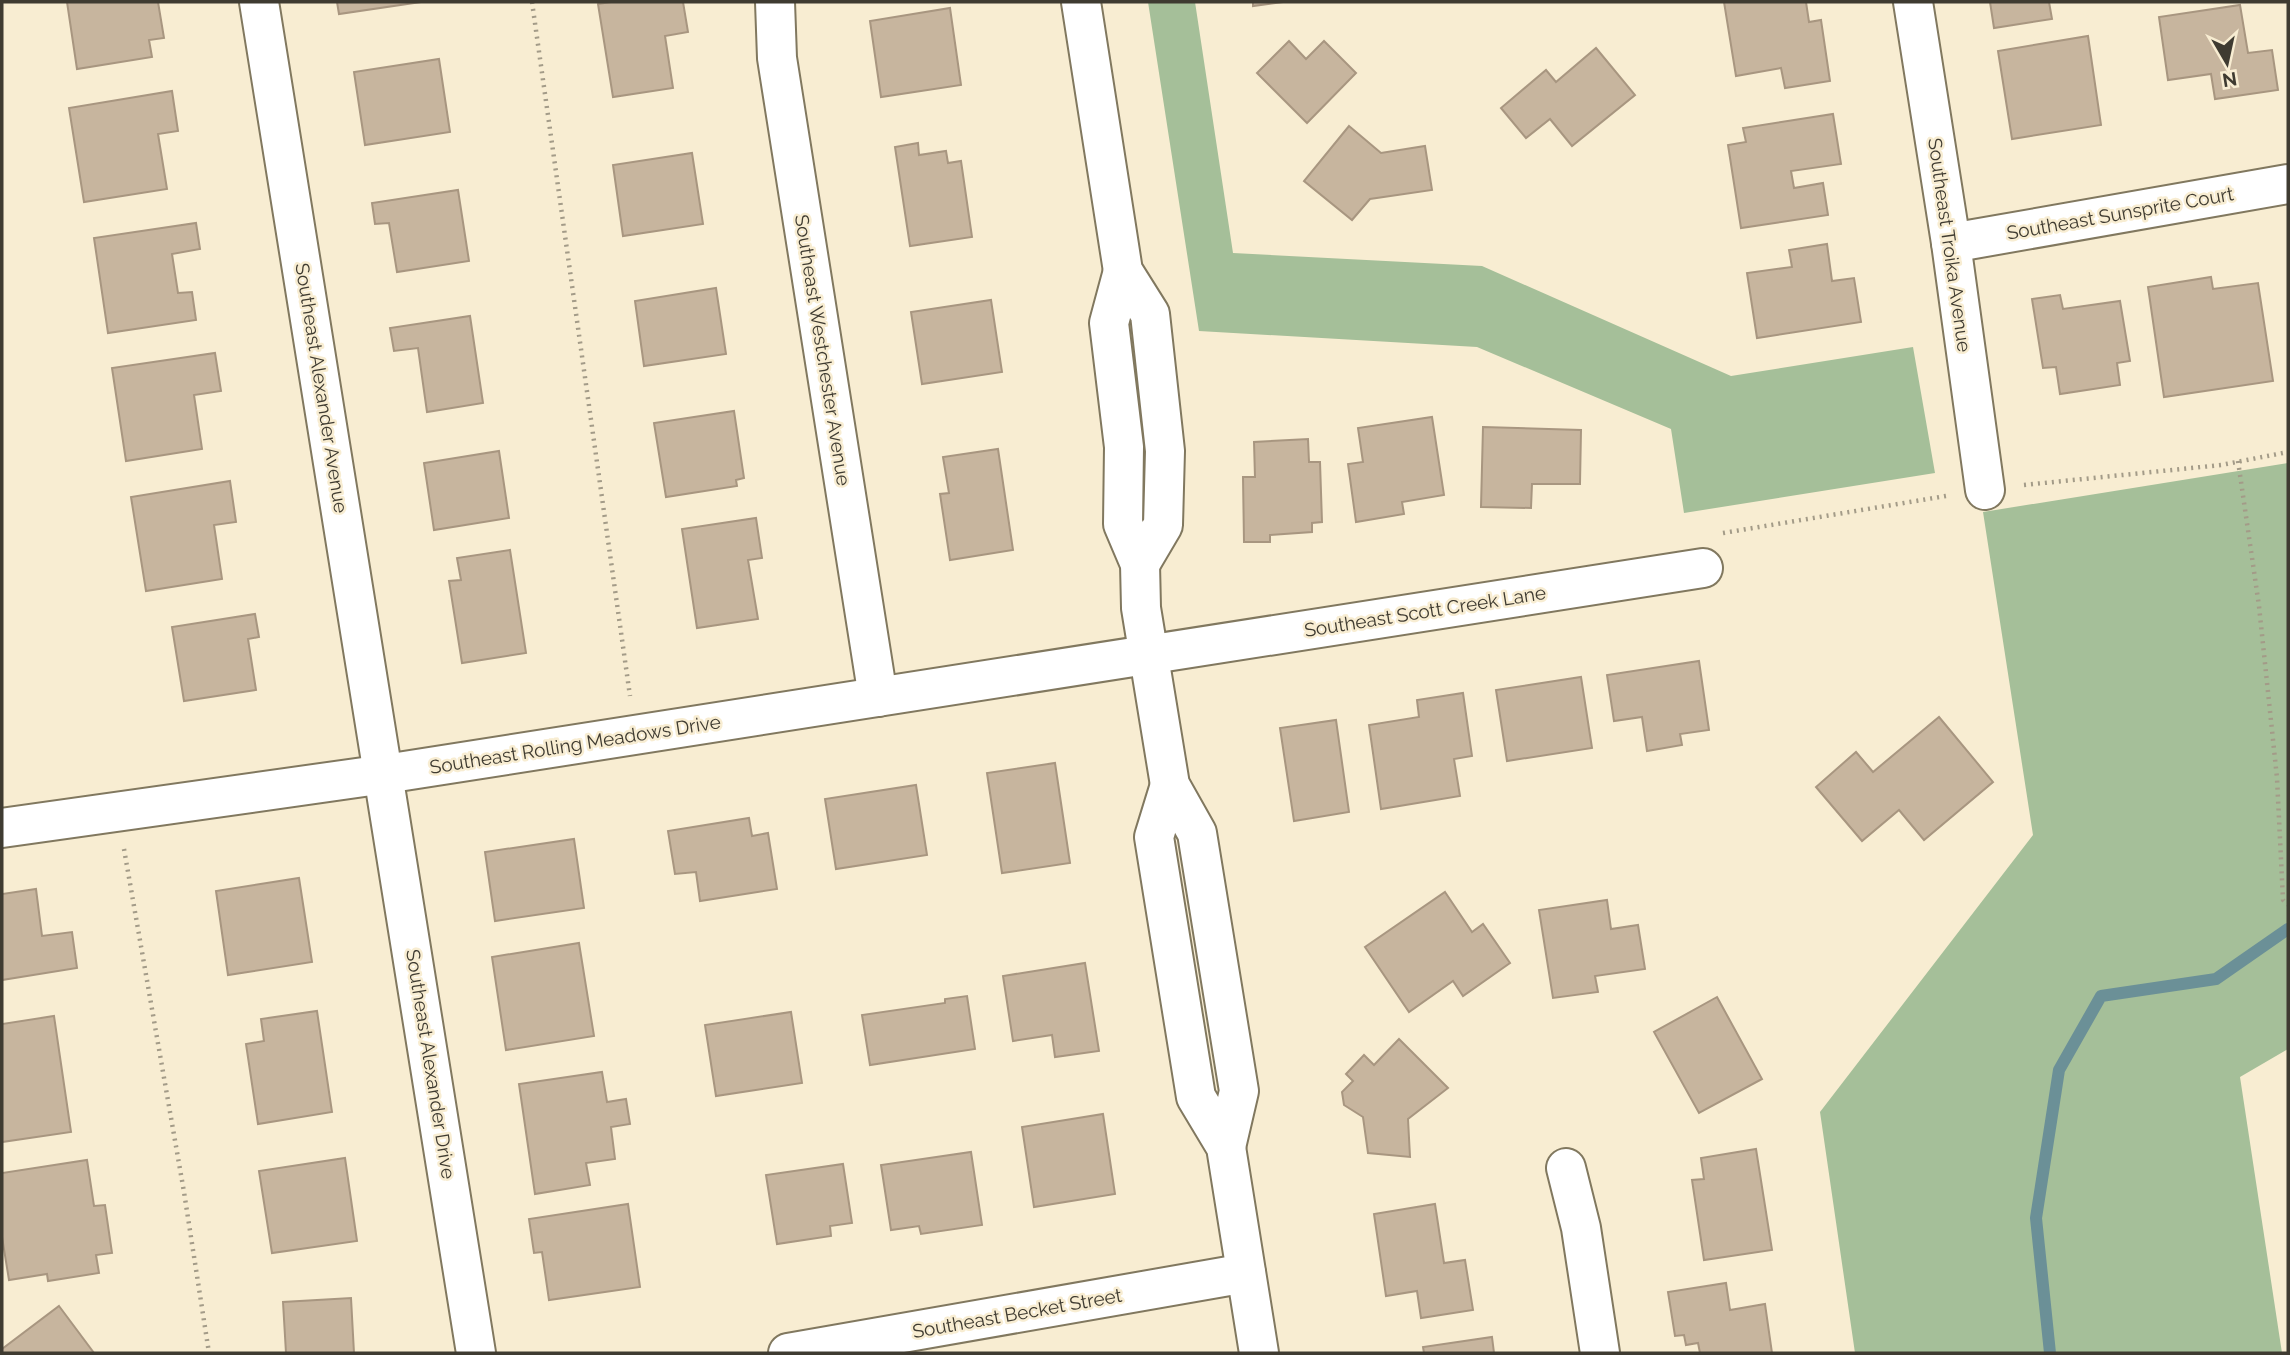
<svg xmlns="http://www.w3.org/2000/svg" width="2290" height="1355" font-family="Raleway,sans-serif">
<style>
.forest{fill:#a5bf99}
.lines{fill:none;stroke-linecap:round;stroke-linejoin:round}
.stream{stroke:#6b9097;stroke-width:12}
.building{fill:#c7b59e;stroke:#a89680;stroke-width:2}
.street-casing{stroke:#81785f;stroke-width:42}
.secondary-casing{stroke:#81785f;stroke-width:42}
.path{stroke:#a39b88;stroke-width:4.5;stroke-dasharray:2 5;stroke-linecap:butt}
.street{stroke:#fff;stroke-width:38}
.secondary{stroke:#fff;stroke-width:38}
.labels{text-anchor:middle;stroke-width:5;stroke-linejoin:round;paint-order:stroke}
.street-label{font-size:19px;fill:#3f3b31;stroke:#f8edd2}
</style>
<rect width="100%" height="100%" fill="#f8edd2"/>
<!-- forest -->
<g class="forest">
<polygon points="1148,2 1195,2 1233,253 1482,266 1731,376 1913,347 1935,473 1684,513 1671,429 1477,347 1199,331"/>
<polygon points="2288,463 2288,1049 2240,1077 2282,1353 1855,1353 1820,1112 2033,835 1983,512"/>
</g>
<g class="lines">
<!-- stream -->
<polyline class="stream" points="2050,1353 2036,1218 2059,1070 2101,996 2216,979 2288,929"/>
</g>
<!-- building -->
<g class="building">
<polygon points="67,2 158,2 164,38 149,40 152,57 77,69"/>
<polygon points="337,2 421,2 339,14"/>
<polygon points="611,2 683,2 688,32 665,36 673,88 613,97 598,4"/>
<polygon points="1253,2 1283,2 1253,6"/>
<polygon points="1724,2 1806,2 1809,22 1821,20 1830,81 1785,88 1781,68 1736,76"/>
<polygon points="1990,2 2049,2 2052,19 1994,28"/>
<polygon points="2240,5 2248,53 2272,50 2278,90 2215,99 2211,74 2168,80 2159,17"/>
<polygon points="950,8 961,85 881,97 870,21"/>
<polygon points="2088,36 2101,125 2012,139 1998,51"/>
<polygon points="1289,41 1306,59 1324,41 1356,73 1307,123 1257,73"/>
<polygon points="1596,48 1635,95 1572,146 1550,119 1526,138 1501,108 1546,70 1556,82"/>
<polygon points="439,59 450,132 365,145 354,72"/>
<polygon points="172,91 178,131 158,134 167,189 84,202 69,108"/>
<polygon points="1833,114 1841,164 1791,171 1794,188 1823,183 1828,215 1741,228 1728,145 1746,142 1743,128"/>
<polygon points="1349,126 1381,153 1425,146 1432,190 1370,199 1352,220 1304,181"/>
<polygon points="918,143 919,155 946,151 948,163 961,161 972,237 910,246 895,147"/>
<polygon points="692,153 703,224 623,236 613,165"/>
<polygon points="458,190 469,261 397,272 389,223 375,224 372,203"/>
<polygon points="196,223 200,249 172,254 178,293 192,292 196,320 108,333 94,238"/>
<polygon points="1827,244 1832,281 1854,278 1861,322 1757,338 1747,273 1792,267 1789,250"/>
<polygon points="2211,277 2213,289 2258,283 2273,381 2164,397 2148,287"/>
<polygon points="716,288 726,354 644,366 635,301"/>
<polygon points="2060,295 2063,309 2120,301 2130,361 2117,363 2120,385 2060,394 2056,367 2043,368 2032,299"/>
<polygon points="991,300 1002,372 922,384 911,312"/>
<polygon points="470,316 483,403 427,412 418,348 394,351 390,328"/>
<polygon points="215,353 221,391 194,395 202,449 126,461 112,368"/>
<polygon points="734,411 744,478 736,480 737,486 666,497 654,423"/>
<polygon points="1432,417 1444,495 1402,502 1404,514 1356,522 1348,464 1363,462 1358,428"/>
<polygon points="1483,427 1581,430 1580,484 1532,484 1531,508 1481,507"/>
<polygon points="1308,439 1309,462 1320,462 1322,522 1312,523 1312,532 1270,535 1270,542 1244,542 1243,477 1255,477 1254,442"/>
<polygon points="998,449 1013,550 950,560 940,494 949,493 943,457"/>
<polygon points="499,451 509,518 434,530 424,463"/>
<polygon points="230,481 236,522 214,525 222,579 146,591 131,497"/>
<polygon points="756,518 762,558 748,560 758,619 697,628 682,529"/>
<polygon points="510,550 526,653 462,663 449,581 461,580 457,558"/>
<polygon points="255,614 259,637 248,639 256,690 184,701 172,627"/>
<polygon points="1699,661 1709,730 1680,734 1682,745 1647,751 1642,717 1614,721 1607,675"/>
<polygon points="1581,677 1592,748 1507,761 1496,690"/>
<polygon points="1463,693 1472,756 1454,759 1460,796 1381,809 1369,725 1419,717 1417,700"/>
<polygon points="1939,717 1993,782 1924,840 1899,810 1862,841 1816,787 1856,752 1873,772"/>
<polygon points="1336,720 1349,812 1294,821 1280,728"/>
<polygon points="1055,763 1070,863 1002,873 987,773"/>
<polygon points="916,785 927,855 836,869 825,799"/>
<polygon points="749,818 752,836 768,833 777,889 700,901 696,872 675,874 668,831"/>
<polygon points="574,839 584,908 495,921 485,852"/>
<polygon points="299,878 312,962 228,975 216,891"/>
<polygon points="36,889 42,936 72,932 77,968 2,980 2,894"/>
<polygon points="1445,892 1472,932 1483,924 1510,963 1463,996 1453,981 1409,1012 1365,947"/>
<polygon points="1607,900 1611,929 1638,925 1645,969 1595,976 1598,992 1553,998 1539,910"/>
<polygon points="579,943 594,1036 506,1050 492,957"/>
<polygon points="1085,963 1099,1051 1055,1057 1052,1035 1013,1041 1003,976"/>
<polygon points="967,996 975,1049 870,1065 862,1015 945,1003 945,999"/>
<polygon points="1717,997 1762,1079 1699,1113 1654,1032"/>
<polygon points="317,1011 332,1112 258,1124 246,1044 264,1041 261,1019"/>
<polygon points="791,1012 802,1083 716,1096 705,1025"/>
<polygon points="54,1016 71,1132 2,1142 2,1024"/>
<polygon points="1399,1039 1448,1088 1408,1119 1410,1157 1368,1153 1363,1117 1344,1105 1342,1092 1353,1081 1346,1074 1364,1055 1374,1065"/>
<polygon points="602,1072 607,1102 626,1099 630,1124 611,1127 615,1159 586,1163 590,1185 535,1194 519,1084"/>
<polygon points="1103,1114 1115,1194 1034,1207 1022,1127"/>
<polygon points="1756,1149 1772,1250 1704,1260 1692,1180 1704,1179 1701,1158"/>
<polygon points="971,1152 982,1225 921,1234 919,1226 891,1230 881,1165"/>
<polygon points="345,1158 357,1241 272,1253 259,1171"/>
<polygon points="87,1160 94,1206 105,1205 112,1253 96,1255 99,1273 48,1281 47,1274 9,1280 2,1237 2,1173"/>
<polygon points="843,1164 852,1223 830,1226 831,1236 777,1244 766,1175"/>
<polygon points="628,1204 640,1287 549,1300 542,1252 534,1253 529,1219"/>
<polygon points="1435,1204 1444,1263 1465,1260 1473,1310 1421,1318 1417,1291 1386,1296 1374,1214"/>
<polygon points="1726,1283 1730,1310 1765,1304 1772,1353 1700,1353 1698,1343 1686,1345 1684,1335 1675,1336 1668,1292"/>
<polygon points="351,1298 354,1353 286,1353 283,1302"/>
<polygon points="59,1306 94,1353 2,1353 2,1349"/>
<polygon points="1492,1337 1494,1353 1424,1353 1423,1347"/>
</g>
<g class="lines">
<defs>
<g id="street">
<polyline points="259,2 476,1353"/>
<polyline points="775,2 777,58 878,697"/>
<polyline points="1913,2 1951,243 1985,490"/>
<polyline points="1951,243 2288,184"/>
<polyline points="2,828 385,774 1703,568"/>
<polyline points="1566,1168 1581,1228 1600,1353"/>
<polyline points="788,1353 1246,1273"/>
</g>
<g id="secondary">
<polyline points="1081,2 1123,271 1150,314 1165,451 1163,525 1140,564"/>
<polyline points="1123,271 1109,323 1124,447 1123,524 1140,564 1141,608 1170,785 1197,833 1239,1091 1226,1147"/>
<polyline points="1170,785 1154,837 1196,1097 1226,1147 1259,1353"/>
</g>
</defs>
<!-- street casing -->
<use href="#street" class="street-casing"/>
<!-- secondary casing -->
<use href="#secondary" class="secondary-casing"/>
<!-- path -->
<g class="path">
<polyline points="532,2 630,696"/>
<polyline points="2238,461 2259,606 2277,778 2283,900 2288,905"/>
<polyline points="2024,485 2221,465 2288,452"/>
<polyline points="1723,533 1946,496"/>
<polyline points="124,849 184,1192 209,1353"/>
</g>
<!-- street -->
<use href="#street" class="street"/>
<!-- secondary -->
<use href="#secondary" class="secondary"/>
</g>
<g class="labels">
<!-- street labels -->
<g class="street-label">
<text transform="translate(2120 213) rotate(-10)" y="7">Southeast Sunsprite Court</text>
<text transform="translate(1950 245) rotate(82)" y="7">Southeast Troika Avenue</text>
<text transform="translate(823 350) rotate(81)" y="7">Southeast Westchester Avenue</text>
<text transform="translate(322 388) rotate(81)" y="7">Southeast Alexander Avenue</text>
<text transform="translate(1425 611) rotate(-9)" y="7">Southeast Scott Creek Lane</text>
<text transform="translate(575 744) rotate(-9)" y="7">Southeast Rolling Meadows Drive</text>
<text transform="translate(431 1064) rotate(81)" y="7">Southeast Alexander Drive</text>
<text transform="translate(1017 1313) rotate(-10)" y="7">Southeast Becket Street</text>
</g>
</g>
<!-- border -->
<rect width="2290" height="1355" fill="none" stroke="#3f3b31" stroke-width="7"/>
<!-- north arrow -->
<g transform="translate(2227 63) rotate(171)" stroke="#f8edd2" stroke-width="5" paint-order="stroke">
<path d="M0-5L12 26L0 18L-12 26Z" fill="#3f3b31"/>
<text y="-10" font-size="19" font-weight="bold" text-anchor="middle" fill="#3f3b31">N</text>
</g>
</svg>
